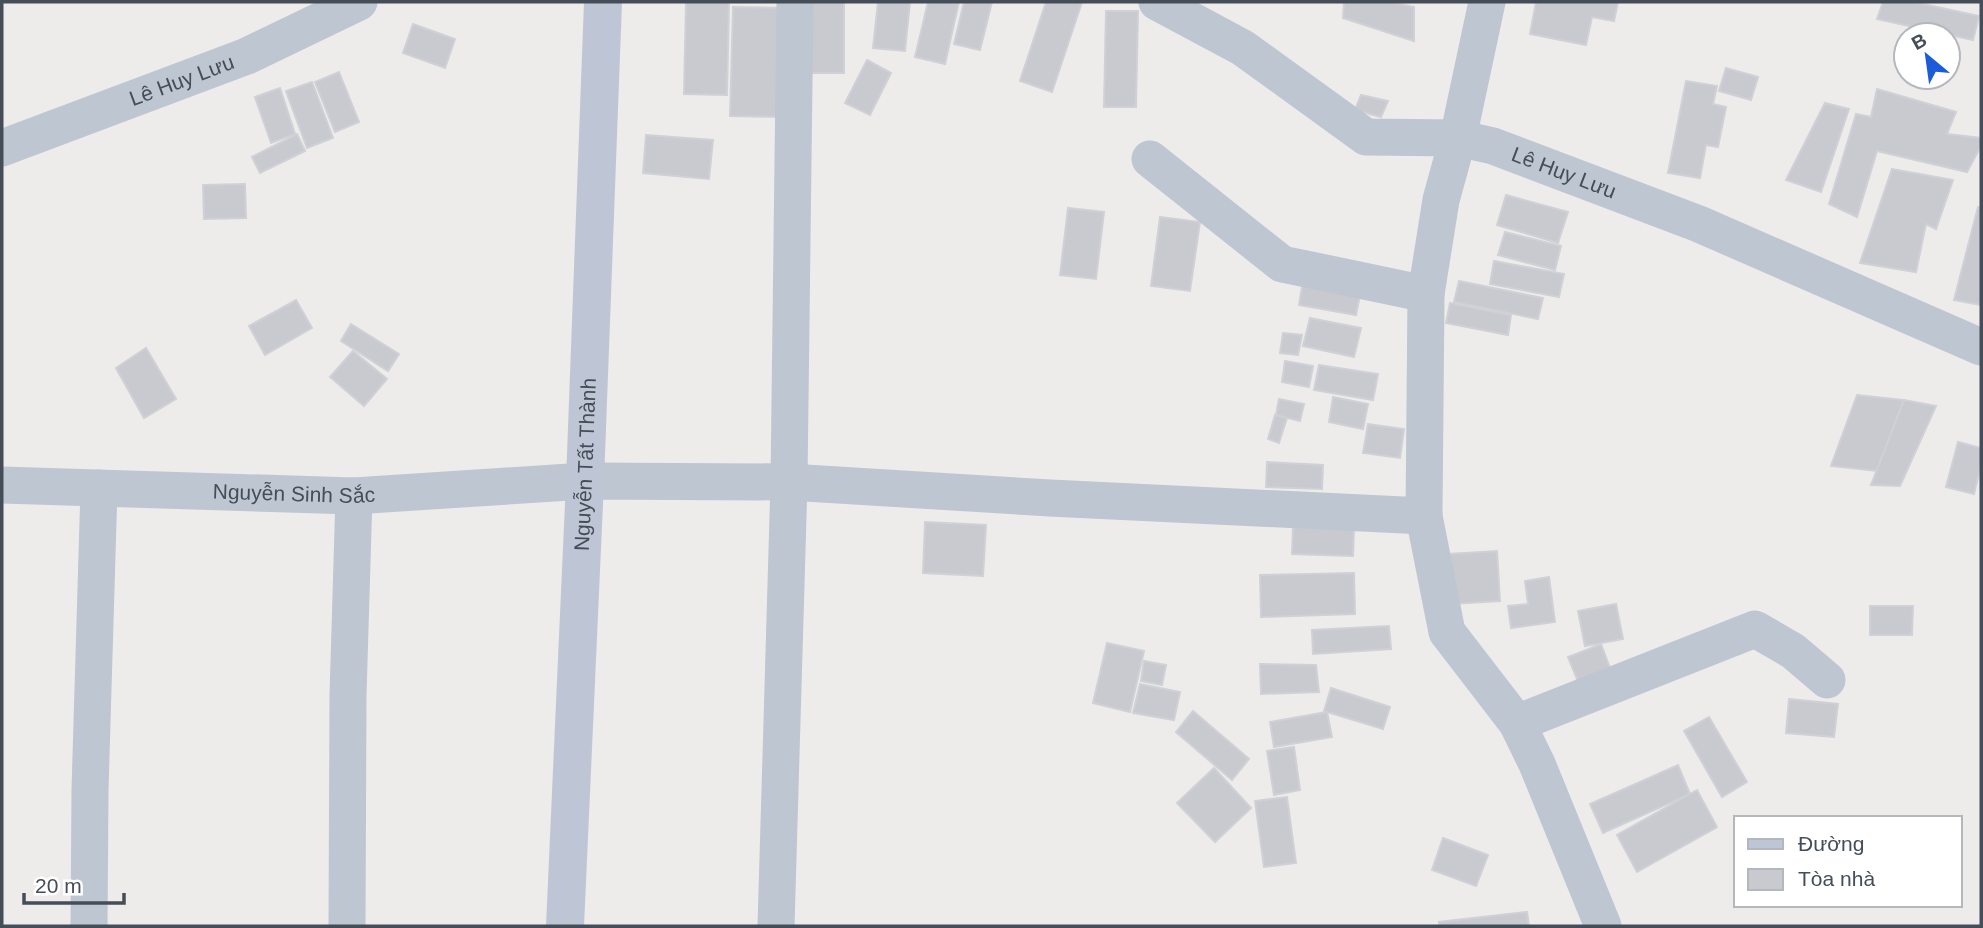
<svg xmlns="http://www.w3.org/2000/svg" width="1983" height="928" font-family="Arial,sans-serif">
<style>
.building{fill:#c8cad0;stroke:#cfd1d7;stroke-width:2}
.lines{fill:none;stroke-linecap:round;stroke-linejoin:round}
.street{stroke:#bec6d1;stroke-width:37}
.secondary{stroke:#bec6d5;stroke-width:38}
.labels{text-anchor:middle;stroke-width:6;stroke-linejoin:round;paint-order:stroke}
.street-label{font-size:21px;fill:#444d58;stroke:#fff}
</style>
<rect width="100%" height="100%" fill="#eeebeb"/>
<!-- building -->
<g class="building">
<polygon points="686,2 729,2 727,95 684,94"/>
<rect x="811" y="2" width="33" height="71"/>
<polygon points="878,2 910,2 905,51 873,48"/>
<polygon points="928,2 959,2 945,64 915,57"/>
<polygon points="964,2 992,2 980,50 954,44"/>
<polygon points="1046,2 1082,2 1052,92 1020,81"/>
<polygon points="1344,2 1391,2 1414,7 1414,41 1343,18"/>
<polygon points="1536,2 1618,2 1614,21 1592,17 1586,45 1530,34"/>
<polygon points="1883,2 1914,2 1979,16 1973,40 1877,19"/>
<polygon points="733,7 786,8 783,117 730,116"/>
<polygon points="1106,11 1138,11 1136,107 1104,107"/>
<polygon points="413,24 455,39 445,68 403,53"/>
<polygon points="867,60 891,73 870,115 845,103"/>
<polygon points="1726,68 1758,77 1751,100 1719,91"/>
<polygon points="339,72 359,122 335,132 315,82"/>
<polygon points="1686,81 1717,86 1713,104 1726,107 1718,147 1706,145 1700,178 1668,173"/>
<polygon points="312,82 333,138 307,148 286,91"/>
<polygon points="280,88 295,134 271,143 255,97"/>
<polygon points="1877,89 1956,112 1947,134 1981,138 1981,146 1967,172 1877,151 1857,217 1829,204 1856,114 1871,117"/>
<polygon points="1361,95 1388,101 1381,117 1355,110"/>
<polygon points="1825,103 1849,109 1821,192 1786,180"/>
<polygon points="297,134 305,151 260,173 252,157"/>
<polygon points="646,135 713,140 709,179 643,173"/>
<polygon points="1892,169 1953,180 1936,229 1926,224 1916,272 1860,263"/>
<polygon points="245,184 246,218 204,219 203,185"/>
<polygon points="1506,195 1568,212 1558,243 1497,225"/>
<polygon points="1978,207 1981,208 1981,305 1954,300"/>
<polygon points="1068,208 1104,212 1096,279 1060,275"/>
<polygon points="1160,217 1200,222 1190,291 1151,286"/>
<polygon points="1505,232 1561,246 1555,270 1498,255"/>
<polygon points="1494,261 1564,274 1559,297 1490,284"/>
<polygon points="1304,275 1362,285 1356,315 1299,305"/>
<polygon points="1459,281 1543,298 1538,319 1454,302"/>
<polygon points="296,300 312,328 265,355 249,326"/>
<polygon points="1450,303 1511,315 1508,335 1446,323"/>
<polygon points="1310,318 1361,328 1354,357 1303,346"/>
<polygon points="351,324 399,354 388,371 341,341"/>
<polygon points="1283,333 1302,335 1298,355 1280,353"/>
<polygon points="146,348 176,399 144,418 116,368"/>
<polygon points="353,351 387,379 364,406 330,377"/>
<polygon points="1285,361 1313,366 1309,387 1282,382"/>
<polygon points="1319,365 1378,374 1373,400 1314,390"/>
<polygon points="1857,395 1904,400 1877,471 1831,466"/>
<polygon points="1333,397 1368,404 1363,429 1329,422"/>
<polygon points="1279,399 1304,404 1300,421 1276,415"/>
<polygon points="1904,400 1936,406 1900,486 1871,485"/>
<polygon points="1275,415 1287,418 1279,443 1268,439"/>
<polygon points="1368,424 1404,429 1400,458 1363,453"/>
<polygon points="1958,442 1981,448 1981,465 1974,494 1946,487"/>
<polygon points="1267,462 1323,465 1322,489 1266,487"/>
<polygon points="925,522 986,525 983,576 923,573"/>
<polygon points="1293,527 1354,529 1353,556 1292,554"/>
<polygon points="1497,551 1500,601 1452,604 1449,554"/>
<polygon points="1354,573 1355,614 1261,617 1260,575"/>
<polygon points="1549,577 1555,622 1511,628 1508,606 1528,604 1525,581"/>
<polygon points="1616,604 1623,639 1585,646 1578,611"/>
<polygon points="1870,606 1913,606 1912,635 1870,635"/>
<polygon points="1389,626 1391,649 1313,654 1312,630"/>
<polygon points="1107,643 1144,651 1130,712 1093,703"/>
<polygon points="1601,644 1613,676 1581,689 1568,657"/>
<polygon points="1144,661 1166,665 1162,685 1141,681"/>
<polygon points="1260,664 1316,665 1319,692 1261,694"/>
<polygon points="1140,684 1180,692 1174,720 1133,713"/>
<polygon points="1331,688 1390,707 1383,729 1324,711"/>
<polygon points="1789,699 1838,704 1834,737 1786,733"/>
<polygon points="1193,711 1249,759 1232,780 1176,732"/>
<polygon points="1327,712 1332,737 1274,747 1270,722"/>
<polygon points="1709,717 1747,782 1722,797 1684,731"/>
<polygon points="1294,747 1300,790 1274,795 1267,751"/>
<polygon points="1678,765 1690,794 1603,833 1590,804"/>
<polygon points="1214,768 1251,808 1215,842 1177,803"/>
<polygon points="1697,790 1717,827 1637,872 1617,835"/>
<polygon points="1287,797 1296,863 1264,867 1255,801"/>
<polygon points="1443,838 1488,855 1476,886 1432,870"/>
<polygon points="1527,912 1529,926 1439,926 1439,922"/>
</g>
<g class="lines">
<!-- street -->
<g class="street">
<path id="s1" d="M1157,2l86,46 123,89 92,1 35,8 206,78 282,123"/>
<path id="s2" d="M2,148l245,-92 112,-54"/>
<polyline points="1150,159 1282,264 1426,294 1424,516 1447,632 1517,723 1537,764 1603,926"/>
<polyline points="1426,294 1441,200 1458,138 1487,2"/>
<path id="s3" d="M2,485l352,11 231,-15 204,1 261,16 374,18"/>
<polyline points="1517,723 1755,629 1793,651 1827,680"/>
<polyline points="89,926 90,790 99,488"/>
<polyline points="347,926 348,695 354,496"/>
<polyline points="776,926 789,482 795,2"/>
</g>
<!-- secondary -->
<path class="secondary" id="s4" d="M565,926l20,-445 18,-479"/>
</g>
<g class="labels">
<!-- street labels -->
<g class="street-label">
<text dy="7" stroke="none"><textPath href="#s2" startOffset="192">Lê Huy Lưu</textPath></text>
<text dy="7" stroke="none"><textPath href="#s1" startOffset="453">Lê Huy Lưu</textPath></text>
<text dy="7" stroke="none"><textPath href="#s4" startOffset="462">Nguyễn Tất Thành</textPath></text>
<text dy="7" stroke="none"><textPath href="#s3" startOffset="292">Nguyễn Sinh Sắc</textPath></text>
</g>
</g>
<!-- border -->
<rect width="1983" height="928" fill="none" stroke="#444d58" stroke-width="7"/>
<!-- legend -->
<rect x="1734" y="816" width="228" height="91" fill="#ffffff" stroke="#b4b8bc" stroke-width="2"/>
<rect x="1748" y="839" width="35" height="10" fill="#bec6d5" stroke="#b4b8bc" stroke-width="2"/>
<text x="1798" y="851" font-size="21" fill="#444d58">Đường</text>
<rect x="1748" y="869" width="35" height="21" fill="#c8cad0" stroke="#b4b8bc" stroke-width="2"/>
<text x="1798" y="886" font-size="21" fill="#444d58">Tòa nhà</text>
<!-- north arrow -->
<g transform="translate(1927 56) rotate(331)"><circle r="33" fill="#ffffff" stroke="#b4b8bc" stroke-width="2"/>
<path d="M0-5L12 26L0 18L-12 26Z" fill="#1c5cd8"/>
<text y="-10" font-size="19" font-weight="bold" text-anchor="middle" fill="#444d58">B</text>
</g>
<!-- scale -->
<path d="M24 893v10h100v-10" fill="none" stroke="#444d58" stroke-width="3.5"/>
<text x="35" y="893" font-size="21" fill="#444d58" stroke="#ffffff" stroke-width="5" paint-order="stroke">20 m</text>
</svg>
